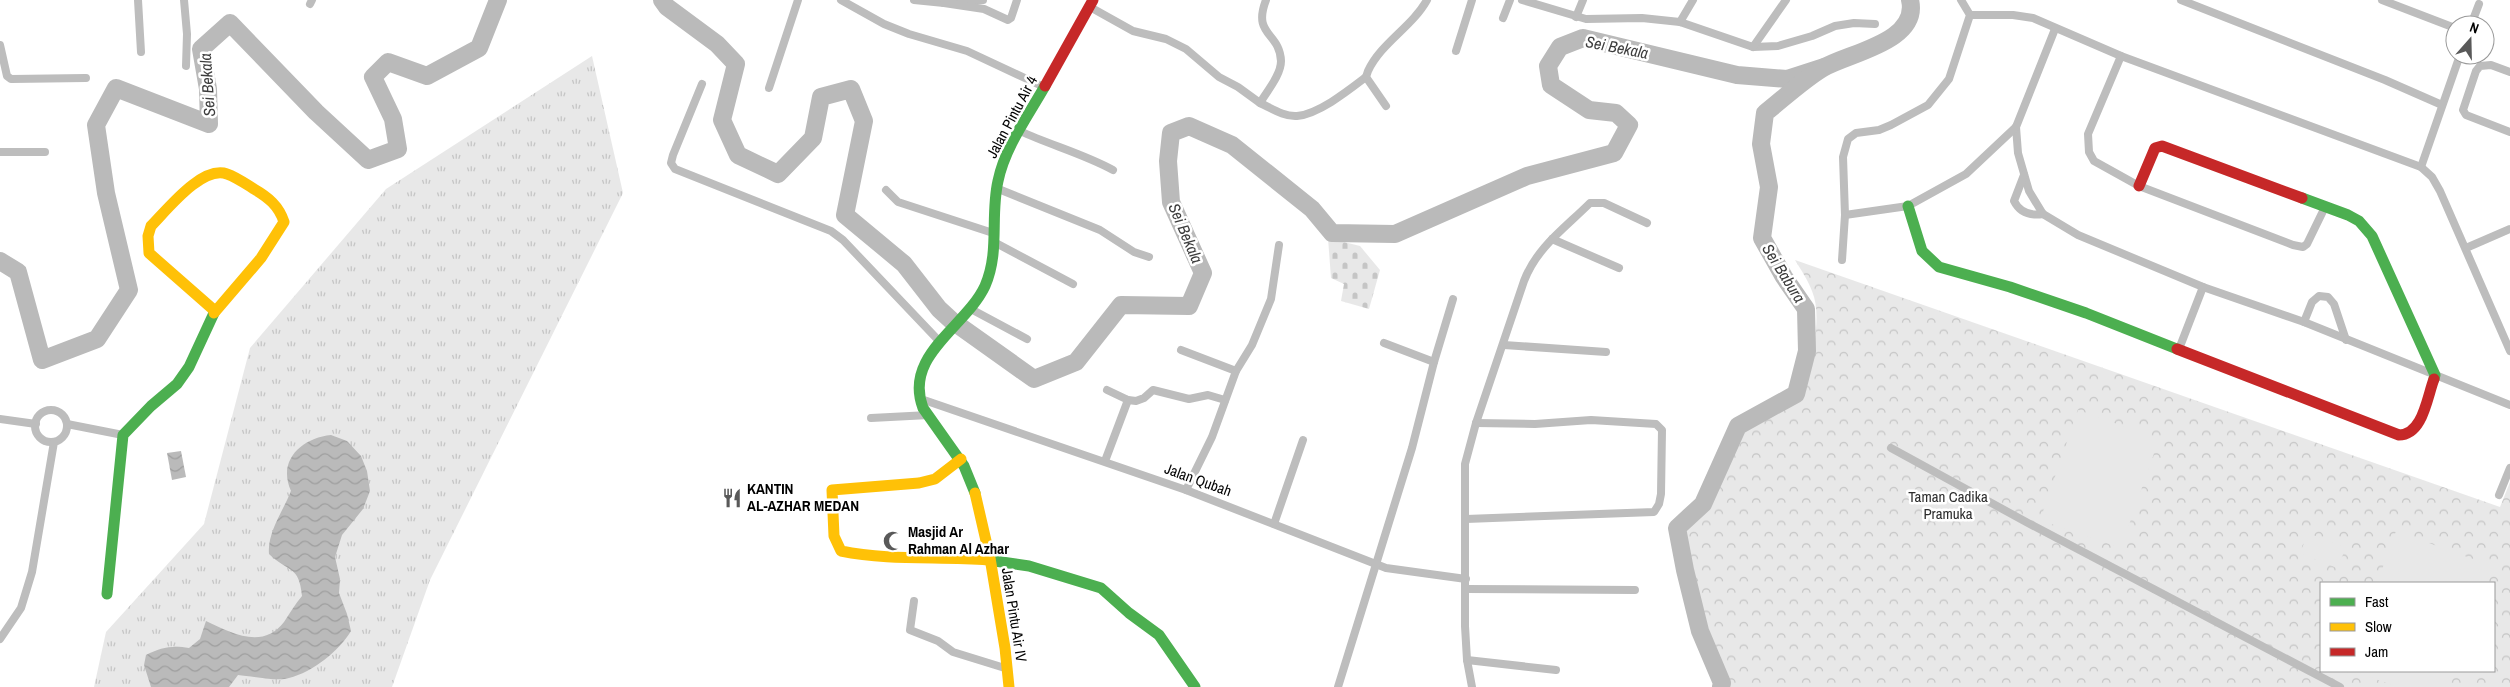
<svg xmlns="http://www.w3.org/2000/svg" width="2510" height="687" font-family="'Archivo Narrow',sans-serif">
<style>
.grass{fill:url(#grass-tufts)}
.forest{fill:url(#forest-crowns);fill-rule:evenodd}
.cemetery{fill:url(#cemetery-stones)}
.pitch{fill:#e8e8e8}
.water{fill:url(#water-waves)}
.lines{fill:none;stroke-linecap:round;stroke-linejoin:round}
.river{stroke:#bababa;stroke-width:18}
.street{stroke:#bdbdbd;stroke-width:8}
.fast{stroke:#4caf50;stroke-width:11}
.slow{stroke:#ffc107;stroke-width:11}
.jam{stroke:#c62828;stroke-width:11}
.labels{text-anchor:middle;stroke-width:5;stroke-linejoin:round;paint-order:stroke}
.street-label{font-size:15px;fill:#000;stroke:#fff}
.poi-label{font-size:15px;font-weight:bold;fill:#000;stroke:#fff;text-anchor:start}
.park-label{font-size:15px;fill:#2c2c2c;stroke:#fff}
.water-label{font-size:16px;font-style:italic;fill:#3d3d3d;stroke:#fff}
</style>
<defs>
<pattern id="grass-tufts" width="24" height="20" patternUnits="userSpaceOnUse" patternTransform="scale(1.25)"><rect width="24" height="20" fill="#e8e8e8"/><path d="M3 7l-1-3M5 7V3M7 7l1-3M15 17l-1-3M17 17v-4M19 17l1-3" fill="none" stroke="#c5c5c5"/></pattern>
<pattern id="forest-crowns" width="20" height="18" patternUnits="userSpaceOnUse" patternTransform="scale(1.25)"><rect width="20" height="18" fill="#e8e8e8"/><path d="M2 6a3 3 0 1 1 6 0M12 15a3 3 0 1 1 6 0" fill="none" stroke="#c5c5c5"/></pattern>
<pattern id="cemetery-stones" width="16" height="16" patternUnits="userSpaceOnUse" patternTransform="scale(1.25)"><rect width="16" height="16" fill="#e8e8e8"/><path d="M2 7V4a2 2 0 0 1 4 0v3zM10 15v-3a2 2 0 0 1 4 0v3z" fill="#c5c5c5"/></pattern>
<pattern id="water-waves" width="16" height="10" patternUnits="userSpaceOnUse" patternTransform="scale(1.25)"><rect width="16" height="10" fill="#bababa"/><path d="M0 5q4-4 8 0t8 0" fill="none" stroke="#9e9e9e"/></pattern>
</defs>
<rect width="100%" height="100%" fill="#fff"/>
<!-- grass -->
<polygon class="grass" points="592,56 623,193 430,580 392,687 94,687 106,632 204,524 250,348 386,189"/>
<!-- forest -->
<path class="forest" d="M1795,260l705,247 10,-25v205h-783l1,-5 -26,-70 -19,-81 27,-25 33,-77 58,-30c8,-29 23,-80 11,-108 -4,-11 -11,-21 -17,-31zM2321,583h173v88h-173z"/>
<!-- cemetery -->
<polygon class="cemetery" points="1328,238 1360,246 1380,270 1369,309 1341,301 1344,284 1331,278"/>
<!-- pitch -->
<g class="pitch">
<polygon points="2078,410 2159,439 2121,548 2040,520"/>
<polygon points="2396,531 2492,566 2485,583 2377,583"/>
<polygon points="2308,533 2346,548 2337,568 2300,553"/>
<polygon points="2353,671 2454,671 2448,687 2398,687"/>
</g>
<!-- water -->
<g class="water">
<path d="M331,435l16,6 14,15 6,15 3,20 -7,18 -21,26 -7,22 5,22 -1,14 8,21 4,17c-12,20 -38,41 -62,47 -11,4 -38,-2 -51,-3l-9,12h-78l-7,-22 2,-10c15,-8 27,-10 43,-7l11,-9 6,-18c25,12 57,29 78,1 6,-9 11,-18 18,-26 -3,-31 -13,-23 -33,-42 -2,-21 14,-43 22,-63 -14,-31 11,-53 40,-56z"/>
<polygon points="181,451 186,477 172,480 167,453"/>
</g>
<g class="lines">
<!-- river -->
<g class="river">
<polyline points="662,0 667,7 717,44 736,64 722,120 738,155 778,174 813,138 821,97 851,89 864,121 845,215 904,264 939,309 951,320 1034,379 1076,362 1121,305 1189,306 1203,273 1171,202 1168,161 1171,133 1189,126 1232,145 1312,209 1332,233 1395,234 1527,176 1614,153 1629,125 1616,113 1589,110 1551,85 1548,66 1560,47 1583,38 1737,75 1787,79 1824,67"/>
<polyline points="0,261 18,272 42,360 97,339 129,290 106,193 96,125 116,88 209,124 208,89 201,49 230,23 316,112 368,160 398,149 393,119 373,77 388,62 427,76 479,48 498,0"/>
<path d="M1721,687l1,-4 -22,-52 -15,-61 -8,-42 26,-24 35,-78 58,-32 11,-43 -1,-42 -22,-32 -22,-39 7,-51 -8,-43 4,-31c19,-15 38,-33 58,-45 25,-15 97,-26 87,-68"/>
</g>
<!-- street -->
<g class="street">
<polyline points="138,0 141,52"/>
<polyline points="184,0 187,34 186,66"/>
<polyline points="841,0 884,24 909,34 967,51 1044,87"/>
<polyline points="914,0 944,3 983,0"/>
<path d="M1266,0c-14,36 14,32 15,61 0,14 -14,30 -21,42 11,5 24,14 37,13 22,-2 52,-26 69,-39"/>
<polyline points="1522,0 1586,19 1642,18 1680,22 1753,47 1778,46 1812,36 1835,26 1854,23 1875,24"/>
<polyline points="2181,0 2385,80 2442,105"/>
<polyline points="2382,0 2455,28"/>
<polyline points="944,3 984,9 1008,20 1011,18 1017,0"/>
<polyline points="310,4 312,0"/>
<polyline points="1090,7 1133,31 1166,39 1186,49 1219,77 1238,87 1260,103"/>
<polyline points="1970,15 2013,15 2033,18 2121,56 2421,167 2432,177 2440,191 2510,351"/>
<polyline points="1576,17 1583,0"/>
<polyline points="1503,18 1510,0"/>
<polyline points="1680,22 1693,0"/>
<polyline points="2471,25 2479,4"/>
<polyline points="0,45 7,76 11,79 86,78"/>
<polyline points="1753,47 1786,0"/>
<polyline points="1456,51 1472,0"/>
<polyline points="2121,56 2088,134 2089,152 2094,161 2139,186 2293,245 2303,247 2307,244 2325,207"/>
<polyline points="2510,72 2491,65 2480,66 2476,71 2463,110 2466,115 2510,132"/>
<polyline points="702,84 673,155 671,163 675,169 831,231 843,240 940,342"/>
<polyline points="769,88 798,0"/>
<path d="M1386,106l-20,-29 2,-6c13,-28 44,-44 59,-71"/>
<polyline points="2016,127 2018,153 2029,191 2043,214 2078,235 2203,287 2304,322 2510,405"/>
<path d="M1020,131c30,14 64,23 93,39"/>
<polyline points="0,152 45,152"/>
<polyline points="2421,167 2460,55"/>
<path d="M2024,175l-10,26c6,12 16,15 29,13"/>
<polyline points="996,188 1100,230 1134,252 1149,257"/>
<polyline points="886,190 898,202 993,233"/>
<polyline points="1845,215 1908,206 1966,174 2016,127 2055,29"/>
<polyline points="1552,239 1619,268"/>
<polyline points="994,242 1073,284"/>
<polyline points="2466,248 2510,229"/>
<polyline points="1842,260 1845,215 1843,157 1848,139 1856,133 1879,130 1891,125 1928,105 1949,79 1970,15 1961,0"/>
<polyline points="969,308 1027,339"/>
<polyline points="2304,322 2312,302 2319,296 2328,297 2334,304 2346,340"/>
<polyline points="1384,343 1434,362"/>
<polyline points="1504,345 1606,352"/>
<polyline points="2179,349 2203,287"/>
<polyline points="1181,350 1236,371"/>
<polyline points="1107,390 1128,400 1136,401 1144,398 1153,390 1189,399 1208,395 1225,400"/>
<polyline points="921,399 1186,490 1386,568 1466,579"/>
<circle cx="51" cy="426" r="16"/>
<polyline points="871,418 929,415"/>
<polyline points="0,419 36,424"/>
<polyline points="67,424 123,435"/>
<polyline points="1891,448 2028,523 2340,687"/>
<polyline points="1105,461 1128,400"/>
<polyline points="1186,490 1212,437 1236,371 1252,345 1271,299 1279,245"/>
<polyline points="2499,495 2510,468"/>
<polyline points="1466,519 1654,512 1659,504 1661,494 1662,430 1656,424 1591,420 1535,424 1476,423"/>
<polyline points="1274,524 1303,440"/>
<polyline points="1466,589 1635,590"/>
<polyline points="914,601 910,630 938,641 953,652 1008,669"/>
<polyline points="0,639 21,608 32,572 54,442"/>
<polyline points="1467,660 1556,670"/>
<polyline points="1338,687 1412,448 1434,362 1453,299"/>
<path d="M1472,687l-5,-27 -2,-34v-162l11,-41 48,-142c13,-34 41,-53 66,-78h14l43,20"/>
</g>
<!-- fast -->
<g class="fast">
<polyline points="2302,198 2348,215 2359,221 2372,236 2435,375 2434,379"/>
<polyline points="1908,206 1922,251 1939,267 2010,287 2086,313 2177,349"/>
<path d="M975,493l-11,-27 -41,-58c-20,-53 43,-81 62,-122 15,-34 5,-70 13,-105 7,-34 30,-65 47,-95"/>
<polyline points="988,560 1029,566 1101,588 1129,613 1159,635 1195,687"/>
<polyline points="107,594 123,435 151,406 177,384 189,367 214,313"/>
</g>
<!-- slow -->
<g class="slow">
<path d="M214,313l47,-55 23,-36c-5,-16 -16,-25 -30,-33 -8,-5 -18,-12 -27,-15 -25,-9 -60,36 -76,52l-3,10 1,17 66,58"/>
<path d="M961,459l-26,20 -16,4 -87,7 2,46 7,15c49,10 98,5 147,9"/>
<polyline points="975,493 990,558 1005,648 1009,687"/>
</g>
<!-- jam -->
<g class="jam">
<polyline points="1045,86 1093,0"/>
<polyline points="2139,186 2155,148 2162,146 2302,198"/>
<path d="M2177,349l222,86c24,0 28,-38 35,-56"/>
</g>
</g>
<!-- icons -->
<defs>
<symbol id="restaurant-bare" viewBox="-9 -9 18 18"><path d="M-5-6h1v4h1v-4h1v4h1v-4h1v5L-1.5 .5V6h-2V.5L-5-1ZM5-6V6H3V1.5H1.5Q1.5-4 5-6Z" fill="#595959" stroke="#fff" stroke-width="2.5" paint-order="stroke"/></symbol>
<symbol id="mosque-bare" viewBox="-9 -9 18 18"><path d="M3.5-4.9A6 6 0 1 0 3.5 4.9A5 5 0 1 1 3.5-4.9Z" fill="#595959" stroke="#fff" stroke-width="2.5" paint-order="stroke"/></symbol>
</defs>
<g fill-rule="evenodd">
<use href="#restaurant-bare" x="718" y="484" width="28" height="28"/>
<use href="#mosque-bare" x="879" y="527" width="28" height="28"/>
</g>
<g class="labels">
<!-- street labels -->
<g class="street-label">
<text transform="translate(1012 117) rotate(-62)" y="5">Jalan Pintu Air 4</text>
<text transform="translate(1198 480) rotate(20)" y="5">Jalan Qubah</text>
<text transform="translate(1014 615) rotate(81)" y="5">Jalan Pintu Air IV</text>
</g>
<!-- poi labels -->
<g class="poi-label">
<text x="747" y="494">KANTIN<tspan x="747" dy="17">AL-AZHAR MEDAN</tspan></text>
<text x="908" y="537">Masjid Ar<tspan x="908" dy="17">Rahman Al Azhar</tspan></text>
</g>
<!-- park labels -->
<g class="park-label">
<text x="1948" y="502">Taman Cadika<tspan x="1948" dy="17">Pramuka</tspan></text>
</g>
<!-- water labels -->
<g class="water-label">
<text transform="translate(1617 47) rotate(11)" y="6">Sei Bekala</text>
<text transform="translate(207 85) rotate(-94)" y="6">Sei Bekala</text>
<text transform="translate(1186 233) rotate(67)" y="6">Sei Bekala</text>
<text transform="translate(1784 273) rotate(58)" y="6">Sei Babura</text>
</g>
</g>
<!-- legend -->
<rect x="2320" y="582" width="175" height="90" fill="#ffffff" stroke="#999999"/>
<rect x="2330" y="598" width="25" height="8" fill="#4caf50" stroke="#999999"/>
<text x="2365" y="607" font-size="15" fill="#000000">Fast</text>
<rect x="2330" y="623" width="25" height="8" fill="#ffc107" stroke="#999999"/>
<text x="2365" y="632" font-size="15" fill="#000000">Slow</text>
<rect x="2330" y="648" width="25" height="8" fill="#c62828" stroke="#999999"/>
<text x="2365" y="657" font-size="15" fill="#000000">Jam</text>
<!-- north arrow -->
<g transform="translate(2470 40) rotate(20)"><circle r="24" fill="#ffffff" stroke="#999999"/>
<path d="M0-4L9 19L0 12L-9 19Z" fill="#595959"/>
<text y="-8" font-size="14" font-weight="bold" text-anchor="middle" fill="#000000">N</text>
</g>
</svg>
